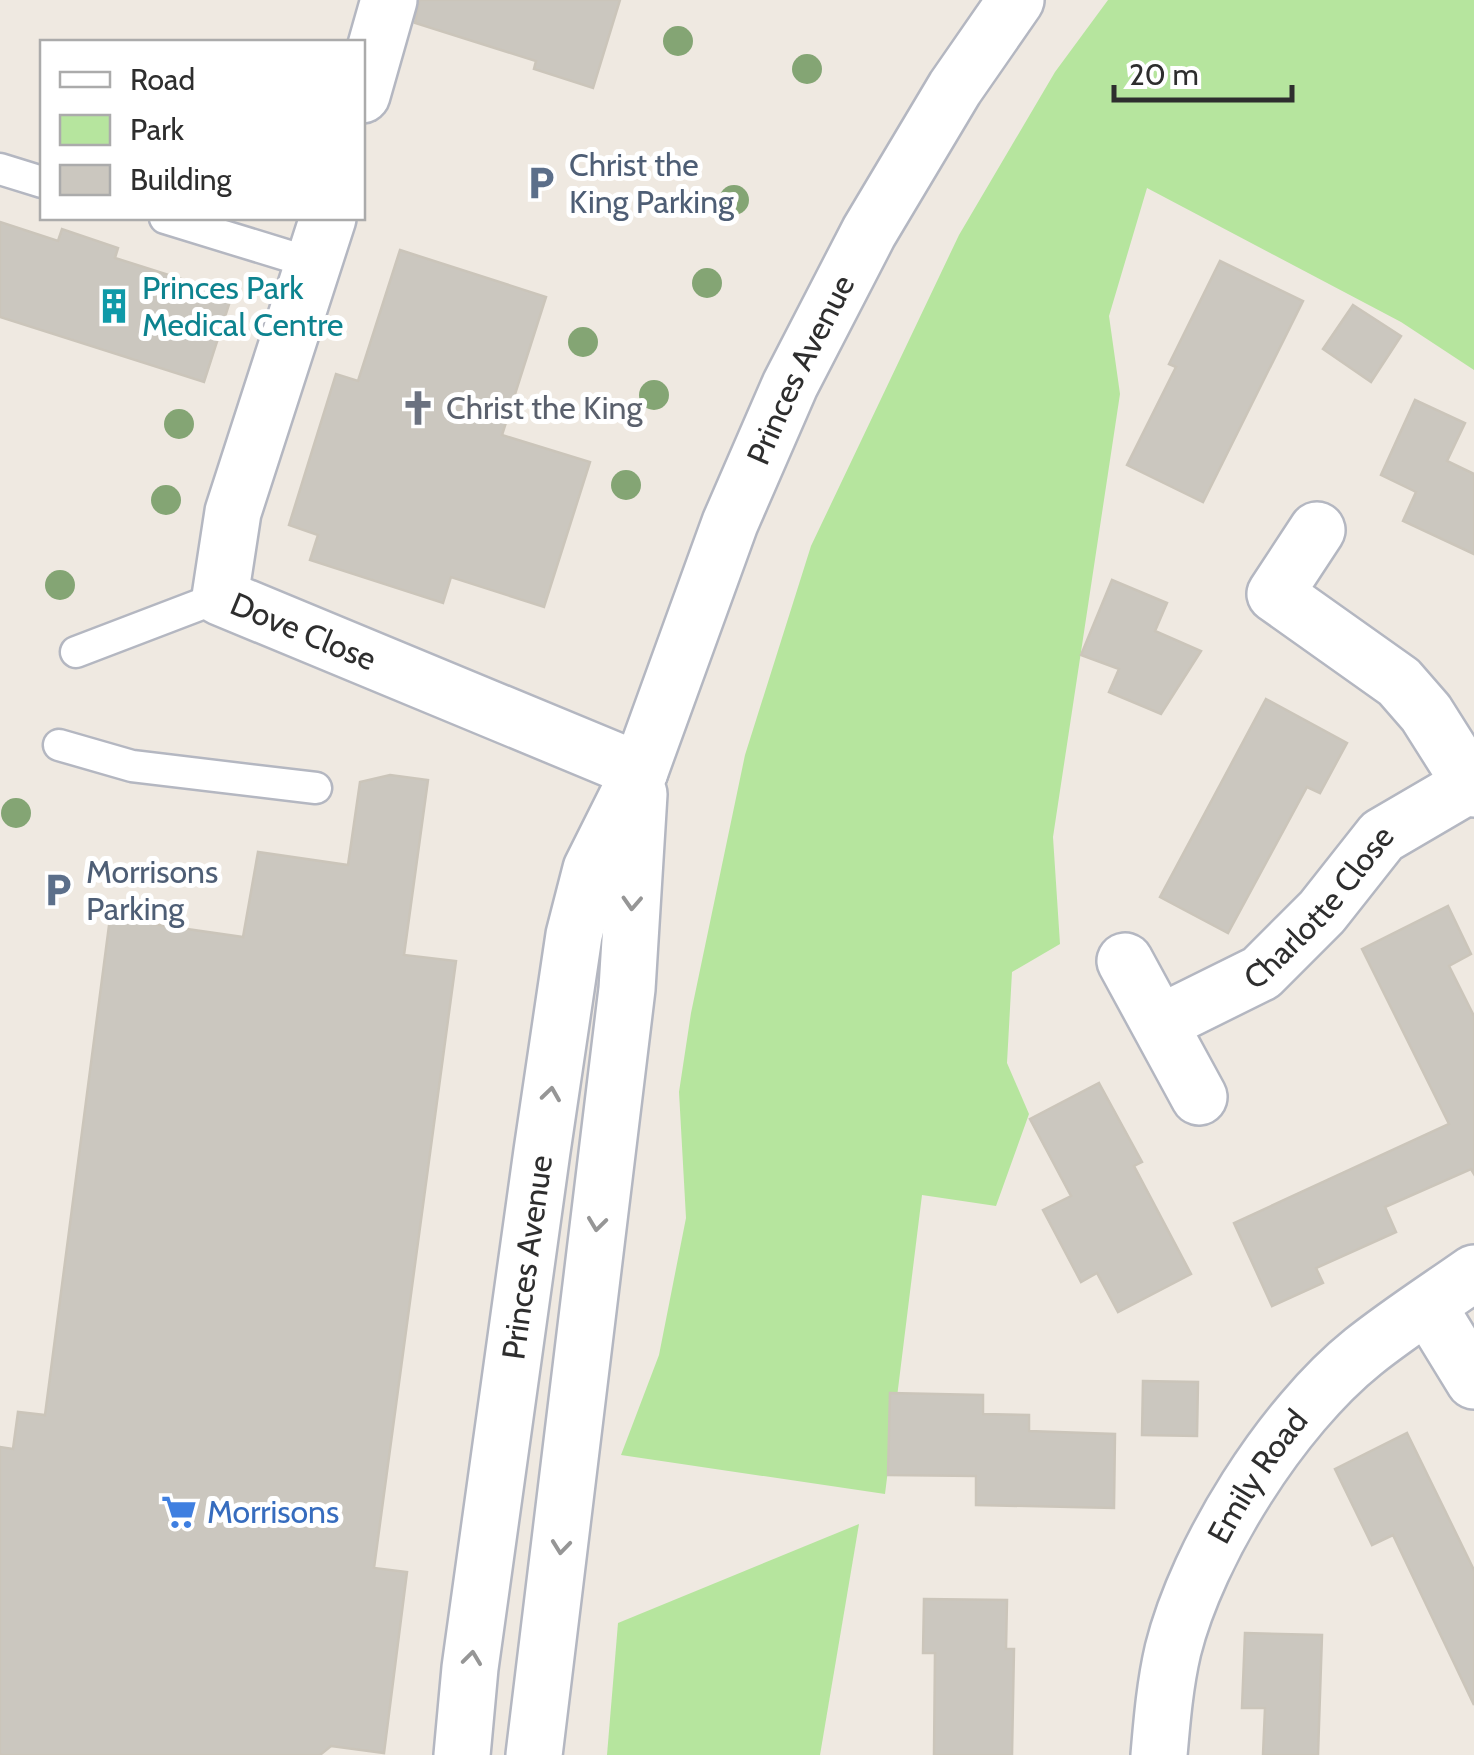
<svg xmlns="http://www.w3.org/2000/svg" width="1474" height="1755" font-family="Cabin,sans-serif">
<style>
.green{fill:#b6e59e}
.building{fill:#cbc7bf;stroke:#cbc5ba;stroke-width:2.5}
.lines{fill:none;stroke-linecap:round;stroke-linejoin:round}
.lane-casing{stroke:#b4b7c1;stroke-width:35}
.street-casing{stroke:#b4b7c1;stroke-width:60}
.secondary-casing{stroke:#b4b7c1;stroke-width:60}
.lane{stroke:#fff;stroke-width:30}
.street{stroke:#fff;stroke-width:55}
.secondary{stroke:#fff;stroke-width:55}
.tree{fill:#84a574}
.oneway{stroke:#969696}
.labels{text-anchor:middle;stroke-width:10;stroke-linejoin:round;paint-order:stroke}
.service-label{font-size:32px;fill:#4e5e75;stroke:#fff;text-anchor:start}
.culture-label{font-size:32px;fill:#0d838f;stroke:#fff;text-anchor:start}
.street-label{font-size:32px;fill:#2e2e2e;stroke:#fff}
.worship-label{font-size:32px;fill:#5b616d;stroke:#fff;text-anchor:start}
.shop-label{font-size:32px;fill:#366cbe;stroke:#fff;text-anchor:start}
</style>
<rect width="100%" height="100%" fill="#efe9e1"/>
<!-- green -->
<g class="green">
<polygon points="1108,0 1474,0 1474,370 1401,322 1147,188 1109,316 1120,394 1053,837 1060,944 1012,972 1007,1063 1029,1114 996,1206 922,1195 885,1494 621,1455 659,1355 686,1218 679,1092 691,1013 745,755 811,546 959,235 1055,72"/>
<polygon points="859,1524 820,1755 607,1755 618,1623"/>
</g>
<!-- building -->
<g class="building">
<polygon points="419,0 620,0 593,88 534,69 536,61 415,23"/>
<polygon points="0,222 58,241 62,229 118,248 115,258 232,295 204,382 0,317"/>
<polygon points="400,250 546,297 502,435 590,462 544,607 451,577 443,603 310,560 318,535 289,525 336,374 358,381"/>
<polygon points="1220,261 1303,301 1203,502 1127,465 1176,367 1169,364"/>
<polygon points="1353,305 1401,336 1371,382 1323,349"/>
<polygon points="1415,400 1465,423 1447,461 1474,474 1474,554 1403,521 1416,492 1381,475"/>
<polygon points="1112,580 1167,603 1155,631 1201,651 1161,714 1109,692 1119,669 1081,655"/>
<polygon points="1266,699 1347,743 1320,793 1307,787 1228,933 1160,897"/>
<polygon points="390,775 428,780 404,955 456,961 374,1568 407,1572 384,1753 331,1746 320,1755 0,1755 0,1447 13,1449 18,1412 45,1415 110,918 243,937 258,852 348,865 360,782"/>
<polygon points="1448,906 1471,954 1449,966 1474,1016 1474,1174 1471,1169 1385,1207 1396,1232 1316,1268 1323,1283 1272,1306 1234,1223 1449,1124 1362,949"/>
<polygon points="1099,1083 1142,1162 1134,1166 1191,1274 1118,1312 1097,1273 1081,1282 1043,1210 1071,1196 1030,1119"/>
<polygon points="1143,1381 1198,1382 1197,1436 1142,1435"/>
<polygon points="890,1393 983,1395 983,1414 1029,1415 1029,1431 1115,1434 1114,1508 976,1505 976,1476 888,1475"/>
<polygon points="1407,1433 1474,1570 1474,1705 1393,1535 1372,1545 1335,1469"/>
<polygon points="924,1599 1007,1600 1006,1649 1014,1649 1012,1755 934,1755 935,1653 923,1653"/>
<polygon points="1245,1633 1322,1635 1318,1755 1263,1755 1265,1708 1242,1708"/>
</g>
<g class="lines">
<defs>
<g id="lane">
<polyline points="0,169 42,182"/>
<polyline points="165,218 315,264"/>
<polyline points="76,652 220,597"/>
<polyline points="59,745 132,766 316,788"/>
</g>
<g id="street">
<polyline points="362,95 389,0"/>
<path id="s1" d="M328,218l-95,294 -13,85 420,174"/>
<polyline points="1317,530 1275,594 1399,682 1426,713 1474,789"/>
<polyline points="1125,961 1199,1097"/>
<path id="s2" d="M1160,1023l101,-50 61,-61 60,-76 89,-52"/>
<polyline points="1428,1306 1474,1381"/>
<path id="s3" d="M1159,1755c3,-35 6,-71 14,-105 25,-100 109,-233 190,-298 35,-28 74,-53 111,-79"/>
</g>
<g id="secondary">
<path id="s4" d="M462,1755l8,-87 72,-517 32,-216 17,-66 49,-98 90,-248 60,-138 79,-153 86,-144 61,-88"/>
<polyline points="534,1755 627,989 639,794"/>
</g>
</defs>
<!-- lane casing -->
<use href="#lane" class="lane-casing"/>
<!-- street casing -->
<use href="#street" class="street-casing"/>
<!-- secondary casing -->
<use href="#secondary" class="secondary-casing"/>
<!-- lane -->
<use href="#lane" class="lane"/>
<!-- street -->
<use href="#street" class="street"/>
<!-- secondary -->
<use href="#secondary" class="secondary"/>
</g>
<!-- trees -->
<g class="tree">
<circle cx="678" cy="41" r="15"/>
<circle cx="807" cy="69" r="15"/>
<circle cx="734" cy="200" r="15"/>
<circle cx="707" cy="283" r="15"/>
<circle cx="583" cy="342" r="15"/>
<circle cx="654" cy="395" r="15"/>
<circle cx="179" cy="424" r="15"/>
<circle cx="626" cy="485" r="15"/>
<circle cx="166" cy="500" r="15"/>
<circle cx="60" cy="585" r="15"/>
<circle cx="16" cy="813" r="15"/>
</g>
<!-- one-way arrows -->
<defs><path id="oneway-chevron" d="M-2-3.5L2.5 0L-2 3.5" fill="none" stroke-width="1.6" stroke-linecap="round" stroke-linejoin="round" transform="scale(2.5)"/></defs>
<g class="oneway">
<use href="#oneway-chevron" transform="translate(632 903) rotate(93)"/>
<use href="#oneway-chevron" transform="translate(551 1094) rotate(-82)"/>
<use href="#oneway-chevron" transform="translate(597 1224) rotate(97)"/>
<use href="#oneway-chevron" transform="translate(561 1547) rotate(96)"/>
<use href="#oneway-chevron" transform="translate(472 1658) rotate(-83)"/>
</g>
<!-- icons -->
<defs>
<symbol id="parking-bare" viewBox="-9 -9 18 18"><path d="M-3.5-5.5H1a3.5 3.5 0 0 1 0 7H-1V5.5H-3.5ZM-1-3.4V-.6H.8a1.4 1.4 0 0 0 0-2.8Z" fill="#5c6f8a" stroke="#fff" stroke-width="2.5" paint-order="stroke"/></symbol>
<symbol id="building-bare" viewBox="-9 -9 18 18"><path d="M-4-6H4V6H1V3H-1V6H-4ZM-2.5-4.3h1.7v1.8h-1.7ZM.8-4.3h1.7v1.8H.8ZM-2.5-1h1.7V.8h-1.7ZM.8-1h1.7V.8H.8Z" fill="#0f9aa8" stroke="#fff" stroke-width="2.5" paint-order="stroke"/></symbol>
<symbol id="church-bare" viewBox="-9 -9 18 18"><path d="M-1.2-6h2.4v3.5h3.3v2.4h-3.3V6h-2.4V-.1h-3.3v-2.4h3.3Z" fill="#6b7280" stroke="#fff" stroke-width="2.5" paint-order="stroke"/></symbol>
<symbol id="supermarket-bare" viewBox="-9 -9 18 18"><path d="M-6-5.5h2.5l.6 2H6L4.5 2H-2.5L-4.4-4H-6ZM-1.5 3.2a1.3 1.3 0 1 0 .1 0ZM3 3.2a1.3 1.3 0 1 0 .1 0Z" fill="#3f7fe0" stroke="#fff" stroke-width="2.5" paint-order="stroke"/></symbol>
</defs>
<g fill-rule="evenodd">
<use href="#parking-bare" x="516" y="158" width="50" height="50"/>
<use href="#building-bare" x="89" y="281" width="50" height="50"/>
<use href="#church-bare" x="393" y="383" width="50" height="50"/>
<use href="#parking-bare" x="33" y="865" width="50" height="50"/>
<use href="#supermarket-bare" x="154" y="1487" width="50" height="50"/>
</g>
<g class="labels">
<!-- service labels -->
<g class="service-label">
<text x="569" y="176">Christ the<tspan x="569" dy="37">King Parking</tspan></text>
<text x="86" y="883">Morrisons<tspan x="86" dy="37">Parking</tspan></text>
</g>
<!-- culture labels -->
<g class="culture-label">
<text x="142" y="299">Princes Park<tspan x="142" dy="37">Medical Centre</tspan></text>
</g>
<!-- street labels -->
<g class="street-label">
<text dy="11" stroke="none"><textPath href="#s4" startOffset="1438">Princes Avenue</textPath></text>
<text dy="11" stroke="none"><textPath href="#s1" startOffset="485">Dove Close</textPath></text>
<text dy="11" stroke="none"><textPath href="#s2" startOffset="200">Charlotte Close</textPath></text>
<text dy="11" stroke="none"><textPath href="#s4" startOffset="502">Princes Avenue</textPath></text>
<text dy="11" stroke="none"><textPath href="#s3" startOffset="300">Emily Road</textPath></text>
</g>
<!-- worship labels -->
<g class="worship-label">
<text x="446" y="419">Christ the King</text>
</g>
<!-- shop labels -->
<g class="shop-label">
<text x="207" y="1523">Morrisons</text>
</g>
</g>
<!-- legend -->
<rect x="40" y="40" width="325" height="180" fill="#ffffff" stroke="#ababab" stroke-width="2.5"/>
<rect x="60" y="72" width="50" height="15" fill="#ffffff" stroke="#ababab" stroke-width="2.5"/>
<text x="130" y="90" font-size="30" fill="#2e2e2e">Road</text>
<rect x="60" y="115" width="50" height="30" fill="#b6e59e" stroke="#ababab" stroke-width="2.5"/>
<text x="130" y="140" font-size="30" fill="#2e2e2e">Park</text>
<rect x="60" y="165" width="50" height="30" fill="#cbc7bf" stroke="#ababab" stroke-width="2.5"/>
<text x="130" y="190" font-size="30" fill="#2e2e2e">Building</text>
<!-- scale -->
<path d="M1114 85v15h178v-15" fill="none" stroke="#2e2e2e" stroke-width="5"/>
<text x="1129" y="85" font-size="30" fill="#2e2e2e" stroke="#ffffff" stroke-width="8" paint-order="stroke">20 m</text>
</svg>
